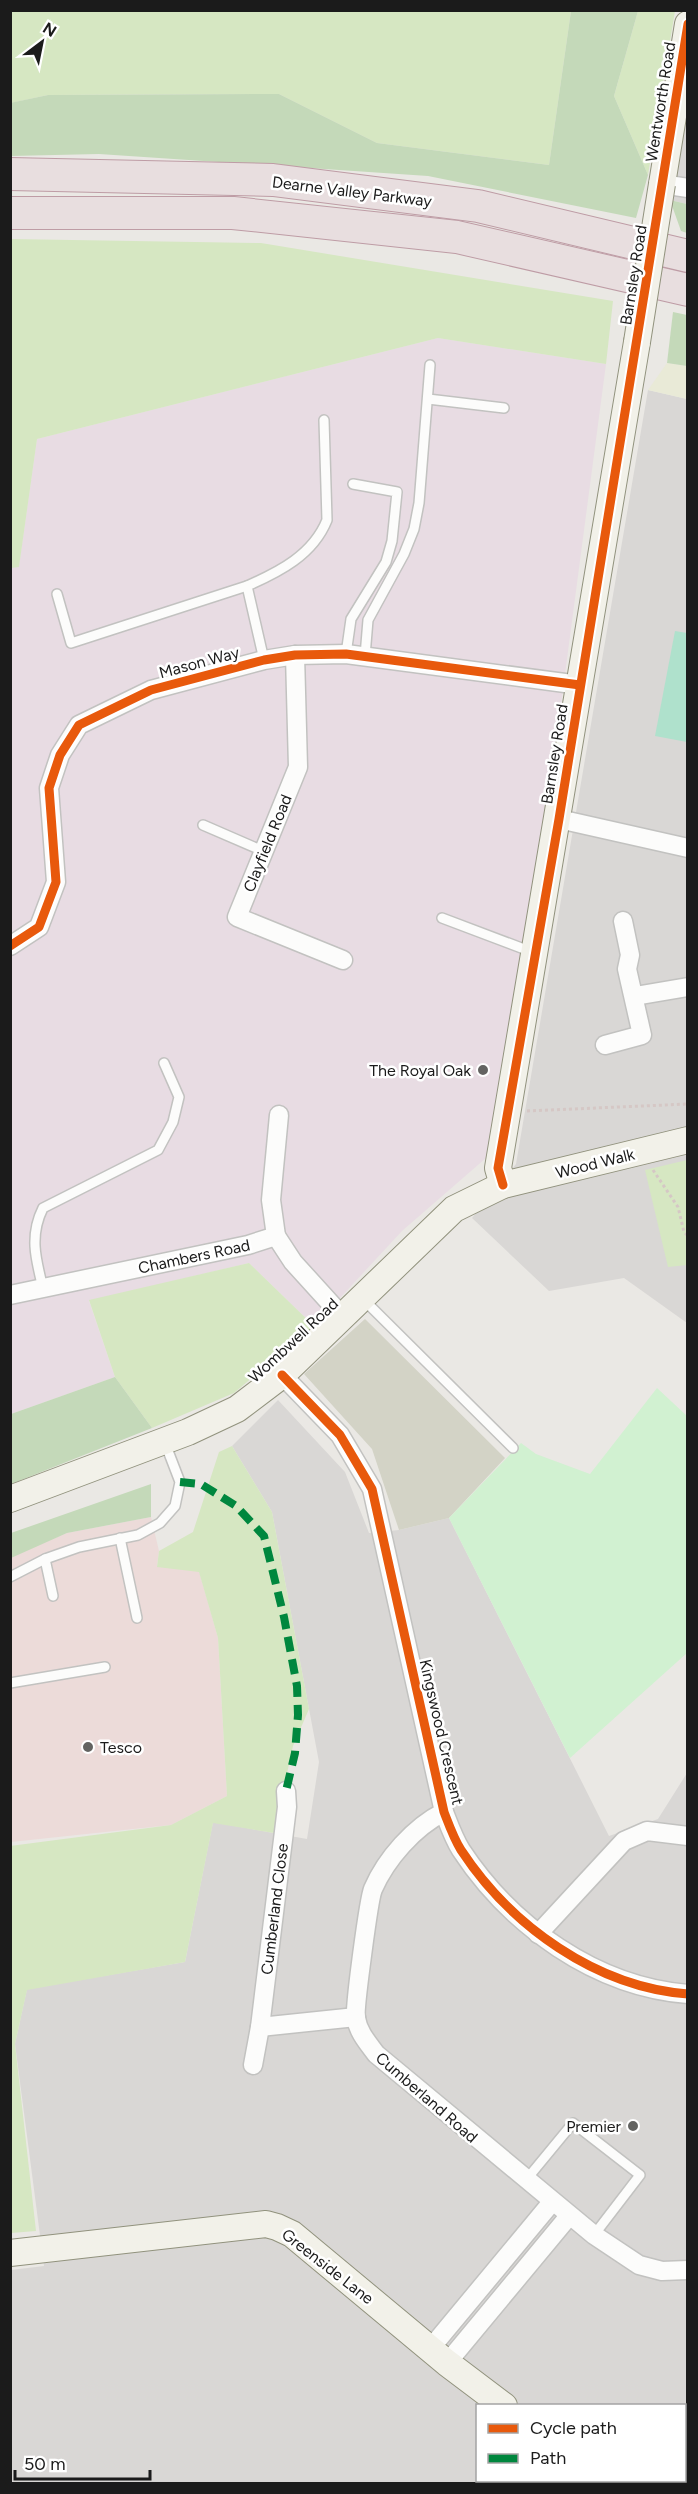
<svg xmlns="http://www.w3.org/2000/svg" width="698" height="2494" font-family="Figtree,sans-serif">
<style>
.residential{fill:#d9d7d5;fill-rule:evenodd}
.commercial{fill:#ecdbd9}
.industrial{fill:#e8dce3}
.construction{fill:#d3d3c6}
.farmland{fill:#e9ead7}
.grass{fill:#d6e7c2}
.forest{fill:#c4d9b9}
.park{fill:#d1f1d1}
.pitch{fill:#afe1cc}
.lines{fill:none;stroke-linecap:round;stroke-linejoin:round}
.lane-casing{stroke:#c2c2c0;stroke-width:12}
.street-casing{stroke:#c2c2c0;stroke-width:21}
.secondary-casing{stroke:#91927d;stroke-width:28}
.highway-casing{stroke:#be9ca5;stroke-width:34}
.path{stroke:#d5c7c5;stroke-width:3;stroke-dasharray:3 3;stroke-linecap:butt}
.lane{stroke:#fcfcfb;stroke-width:9}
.street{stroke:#fcfcfb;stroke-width:18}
.secondary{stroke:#f2f1e9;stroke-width:26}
.highway{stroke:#e8dedf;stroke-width:32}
.secondary-bridge-casing{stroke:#91927d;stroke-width:28;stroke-linecap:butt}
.secondary-bridge{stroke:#f2f1e9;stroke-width:26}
.quiet{stroke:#00873e;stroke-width:8;stroke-dasharray:15 8;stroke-linecap:butt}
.cycleway-casing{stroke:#fff;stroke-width:13}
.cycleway{stroke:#e8590c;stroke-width:9}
.poi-dot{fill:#636361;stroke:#fff;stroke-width:2}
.labels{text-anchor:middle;stroke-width:5;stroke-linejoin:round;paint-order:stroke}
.street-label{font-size:16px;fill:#1b1b1b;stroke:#fff}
.poi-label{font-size:16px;fill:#1b1b1b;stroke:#fff;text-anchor:end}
</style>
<rect width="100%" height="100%" fill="#eae8e4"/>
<!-- residential -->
<g class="residential">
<polygon points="687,81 687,204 670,200"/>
<polygon points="648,390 687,399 687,1323 624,1278 549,1291 472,1218 516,1164"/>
<path d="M278,1400l67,72 24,61 30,-3 50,-12 160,318 49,-17 29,-46v710l-676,1v-214l33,-4 -29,-222 12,-55 158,-27 28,-140 94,17 12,-77 -47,-250 -40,-66zM478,2406h206v74h-206z"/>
</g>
<!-- commercial -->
<polygon class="commercial" points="151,1517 159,1551 157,1566 199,1571 218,1638 227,1796 171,1825 11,1842 10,1557 67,1533"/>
<!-- industrial -->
<polygon class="industrial" points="438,338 606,364 551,780 486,1158 402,1231 314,1326 249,1263 89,1301 115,1377 11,1414 10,568 19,566 37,439"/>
<!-- construction -->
<polygon class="construction" points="365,1319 505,1458 449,1518 399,1530 372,1449 304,1374"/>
<!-- farmland -->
<polygon class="farmland" points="667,363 687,366 687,399 648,390"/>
<!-- grass -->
<g class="grass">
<polygon points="10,11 571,11 549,165 377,143 279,94 48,95 11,103"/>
<polygon points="638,11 675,11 648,175 614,96"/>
<polygon points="11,239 261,243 613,301 606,364 438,338 37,439 19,567 11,568"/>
<polygon points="687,1160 687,1265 668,1267 645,1170"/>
<polygon points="249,1263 314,1326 234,1393 152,1428 115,1377 89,1300"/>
<polygon points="232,1446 272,1512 309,1709 293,1746 274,1833 213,1823 185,1962 27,1990 15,2044 36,2231 11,2233 10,1846 171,1825 227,1796 218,1638 199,1572 157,1567 159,1551 193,1532 219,1452"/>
</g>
<!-- forest -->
<g class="forest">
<polygon points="571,11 638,11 614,96 648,175 636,218 428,176 99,154 11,156 10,103 48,95 279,94 377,143 549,165"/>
<polygon points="670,200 687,204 687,233 681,231"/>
<polygon points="673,312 687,315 687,366 667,363"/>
<polygon points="115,1377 152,1428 11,1484 11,1414"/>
<polygon points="151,1484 151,1517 67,1533 11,1558 11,1533"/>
</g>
<!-- park -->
<polygon class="park" points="657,1388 687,1416 687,1653 570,1758 449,1518 521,1443 536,1454 590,1474"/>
<!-- pitch -->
<polygon class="pitch" points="675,631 687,633 687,742 655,736"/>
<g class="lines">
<defs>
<g id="lane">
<polyline points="428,399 504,408"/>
<polyline points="57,594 71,643 247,586"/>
<polyline points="346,654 351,619 386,562 392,541 397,492 353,484"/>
<polyline points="365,656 368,620 404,554 414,529 419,503 430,365"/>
<path d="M264,660l-17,-74c32,-14 66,-31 80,-66l-3,-100"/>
<polyline points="203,825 263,851"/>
<polyline points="442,918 532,952"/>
<path d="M43,1288c-7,-28 -14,-52 0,-80l115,-58 15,-28 6,-25 -15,-34"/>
<polyline points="363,1299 513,1448"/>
<polyline points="120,1538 137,1618"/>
<polyline points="45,1559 53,1596"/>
<polyline points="10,1577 45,1559 79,1547 138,1535 160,1523 175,1506 180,1482 165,1443"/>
<polyline points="10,1683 105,1667"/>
<polyline points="526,2180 573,2123 640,2175 594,2235"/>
</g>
<g id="street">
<polyline points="662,184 688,188"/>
<polyline points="295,655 298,767 237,917 343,960"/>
<polyline points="559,819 688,848"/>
<polyline points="10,946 39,927 56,882 49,788 60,755 79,725 151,690 264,660 295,655 346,654 580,685"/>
<polyline points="635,996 688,987"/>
<polyline points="605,1045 642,1035 627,969 630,955 623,921"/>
<polyline points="276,1236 271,1200 279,1115"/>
<polyline points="10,1295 248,1245 276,1236 293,1262 342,1316"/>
<path d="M282,1375l58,60 32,54 72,323c5,13 10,27 17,38 50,76 135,137 227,144"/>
<polyline points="286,1791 287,1807 260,2027 356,2017"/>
<path d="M444,1812c-30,15 -58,47 -71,77 -4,9 -19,120 -17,129 2,14 12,25 20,36l218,181 45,30 23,6 26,-1"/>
<polyline points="538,1934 624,1841 647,1831 688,1836"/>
<polyline points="253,2065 260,2027"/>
<polyline points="430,2349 552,2202"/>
<polyline points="447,2363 569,2216"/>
</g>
<g id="secondary">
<polyline points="662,184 688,24"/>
<polyline points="503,1185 498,1168 637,342"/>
<polyline points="10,1499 188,1432 237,1409 282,1375 454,1209 503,1185 688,1140"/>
<polyline points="10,2253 266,2224 277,2227 292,2234 447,2363 504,2406"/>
<polyline points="615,2480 620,2484"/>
</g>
<g id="highway">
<polyline points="10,174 273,180 478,206 688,256"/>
<polyline points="10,213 233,213 457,237 688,290"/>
</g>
</defs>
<!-- lane casing -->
<use href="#lane" class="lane-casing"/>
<!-- street casing -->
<use href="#street" class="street-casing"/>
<!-- secondary casing -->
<use href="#secondary" class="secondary-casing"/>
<!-- highway casing -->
<use href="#highway" class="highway-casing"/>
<!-- path -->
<g class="path">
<polyline points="527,1111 688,1104"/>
<polyline points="653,1170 678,1207 684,1232 688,1236"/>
</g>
<!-- lane -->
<use href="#lane" class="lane"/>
<!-- street -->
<use href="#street" class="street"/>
<!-- secondary -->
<use href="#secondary" class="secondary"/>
<!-- highway -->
<use href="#highway" class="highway"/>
<defs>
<polyline id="secondary-bridge" points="637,342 662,184"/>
</defs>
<!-- secondary-bridge casing -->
<use href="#secondary-bridge" class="secondary-bridge-casing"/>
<!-- secondary-bridge -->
<use href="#secondary-bridge" class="secondary-bridge"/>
<!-- quiet -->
<polyline class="quiet" points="180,1482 201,1484 236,1506 264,1536 284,1617 297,1686 298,1715 295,1753 286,1791"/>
<defs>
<g id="cycleway">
<polyline points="10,946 39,927 56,882 49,788 60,755 79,725 151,690 264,660 295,655 346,654 580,685"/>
<polyline points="503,1185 498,1168 559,819 688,24"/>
<path d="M282,1375l58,60 32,54 72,323c5,13 10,27 17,38 50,76 135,137 227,144"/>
</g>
</defs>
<!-- cycleway casing -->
<use href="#cycleway" class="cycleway-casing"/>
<!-- cycleway -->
<use href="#cycleway" class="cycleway"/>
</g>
<!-- markers -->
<g class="poi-dot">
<circle cx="483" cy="1070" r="6"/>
<circle cx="88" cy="1747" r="6"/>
<circle cx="633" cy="2126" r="6"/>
</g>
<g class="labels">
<!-- street labels -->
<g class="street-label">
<text transform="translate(660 102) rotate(-81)" y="6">Wentworth Road</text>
<text transform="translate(352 191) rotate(7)" y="6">Dearne Valley Parkway</text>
<text transform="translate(633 275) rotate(-81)" y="6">Barnsley Road</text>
<text transform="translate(199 662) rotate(-15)" y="6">Mason Way</text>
<text transform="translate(554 754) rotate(-81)" y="6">Barnsley Road</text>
<text transform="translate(267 843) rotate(-68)" y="6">Clayfield Road</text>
<text transform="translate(595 1163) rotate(-14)" y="6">Wood Walk</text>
<text transform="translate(194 1256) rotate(-12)" y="6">Chambers Road</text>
<text transform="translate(293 1340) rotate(-43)" y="6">Wombwell Road</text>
<text transform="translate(442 1732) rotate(77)" y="6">Kingswood Crescent</text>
<text transform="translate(274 1909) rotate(-83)" y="6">Cumberland Close</text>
<text transform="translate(427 2097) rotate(41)" y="6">Cumberland Road</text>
<text transform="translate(328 2266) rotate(38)" y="6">Greenside Lane</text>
</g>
<!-- poi labels -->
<g class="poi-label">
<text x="471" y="1076">The Royal Oak</text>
<text x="100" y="1753" text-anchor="start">Tesco</text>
<text x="621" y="2132">Premier</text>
</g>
</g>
<!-- border -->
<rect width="698" height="2494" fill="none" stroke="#1b1b1b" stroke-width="24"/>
<!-- legend -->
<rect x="476" y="2404" width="210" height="78" fill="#ffffff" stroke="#a4a4a4" stroke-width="1.5"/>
<rect x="488" y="2424" width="30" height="9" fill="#e8590c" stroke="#a4a4a4" stroke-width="1.5"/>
<text x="530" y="2434" font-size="18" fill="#1b1b1b">Cycle path</text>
<rect x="488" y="2454" width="30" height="9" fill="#00873e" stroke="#a4a4a4" stroke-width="1.5"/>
<text x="530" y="2464" font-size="18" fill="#1b1b1b">Path</text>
<!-- north arrow -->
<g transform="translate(42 42) rotate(32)" stroke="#ffffff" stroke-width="4.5" paint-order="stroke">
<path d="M0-4.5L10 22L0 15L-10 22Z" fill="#1b1b1b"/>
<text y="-9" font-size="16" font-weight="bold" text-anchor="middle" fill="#1b1b1b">N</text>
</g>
<!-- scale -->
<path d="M15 2470v9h135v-9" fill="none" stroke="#1b1b1b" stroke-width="3"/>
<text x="24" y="2470" font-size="18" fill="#1b1b1b" stroke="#ffffff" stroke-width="4.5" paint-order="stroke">50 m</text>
</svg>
